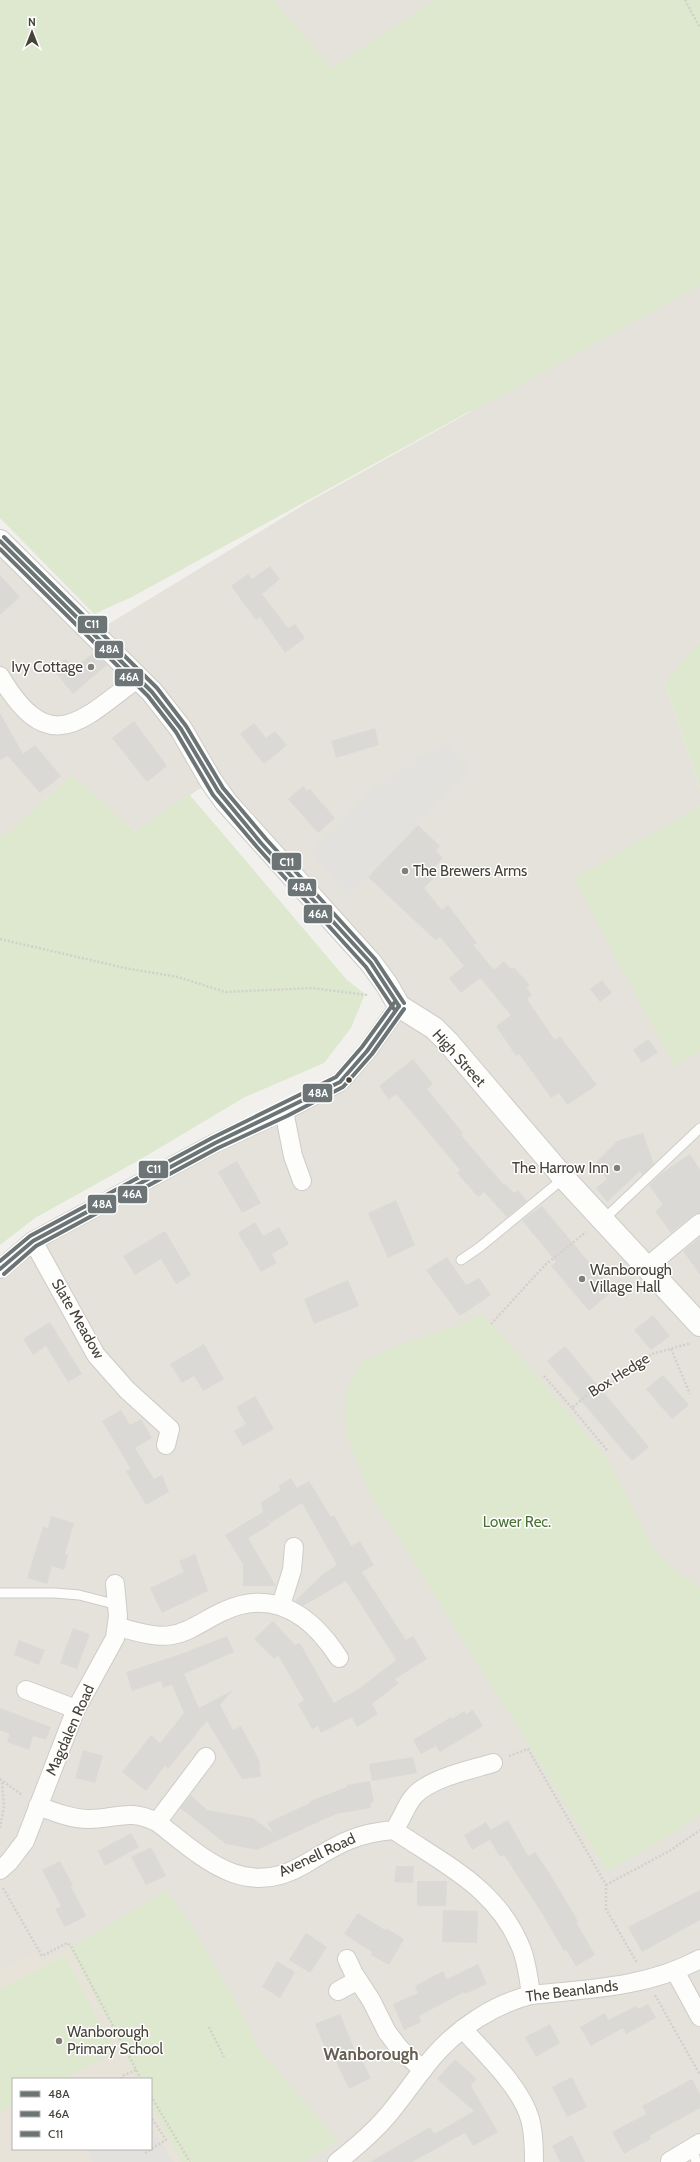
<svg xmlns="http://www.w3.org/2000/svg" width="700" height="2162" font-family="Cabin,sans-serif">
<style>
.residential{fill:#e5e2db;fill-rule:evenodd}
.education{fill:#e7e3d9}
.green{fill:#dee8cf}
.parking{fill:#e2e1dd}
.building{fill:#dbd9d5}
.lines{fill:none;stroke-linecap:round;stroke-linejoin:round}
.service-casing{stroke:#ceccc8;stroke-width:11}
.minor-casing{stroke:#ceccc8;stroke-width:20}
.tertiary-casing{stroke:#ceccc8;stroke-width:24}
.path{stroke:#d1d0cb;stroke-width:2.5;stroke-dasharray:2 2;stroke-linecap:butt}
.service{stroke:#fdfdfc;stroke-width:9}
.minor{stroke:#fdfdfc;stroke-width:18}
.tertiary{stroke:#fdfdfc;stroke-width:22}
.bus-1-casing{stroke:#fff;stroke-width:7}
.bus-2-casing{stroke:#fff;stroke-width:7}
.bus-3-casing{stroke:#fff;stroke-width:7}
.bus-1{stroke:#6c7476;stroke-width:4}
.bus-2{stroke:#6c7476;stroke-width:4}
.bus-3{stroke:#6c7476;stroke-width:4}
.poi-dot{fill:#827e78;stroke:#fff;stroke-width:1.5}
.bus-dot{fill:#464139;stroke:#fff;stroke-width:1.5}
.labels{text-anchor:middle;stroke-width:3;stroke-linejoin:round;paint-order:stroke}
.poi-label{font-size:15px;fill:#464139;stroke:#fff;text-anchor:start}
.street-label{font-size:15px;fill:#464139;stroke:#fff}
.park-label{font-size:15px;fill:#4a7233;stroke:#fff}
.quarter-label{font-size:17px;font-weight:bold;fill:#685f52;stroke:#fff}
.line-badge{stroke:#fff;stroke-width:1.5}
.badge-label{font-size:11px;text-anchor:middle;font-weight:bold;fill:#fff}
</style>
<rect width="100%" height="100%" fill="#f1f0ec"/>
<!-- residential -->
<g class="residential">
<polygon points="274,0 435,0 331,68"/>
<path d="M700,284v357l-35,42 35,105v18l-125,73 99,187 26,-14v1110h-700v-893l339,-190 60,-73 -188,-225 -75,51 -64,-57 -68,62 -4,-5v-282l97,81 208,-127zM13,2079h138v70h-138z"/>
</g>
<!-- education -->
<polygon class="education" points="70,1948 138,2079 13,2079 13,2149 151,2149 151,2104 182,2162 0,2162 0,1970 36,1952 42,1962"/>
<!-- green -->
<g class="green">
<polygon points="0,0 274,0 331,68 435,0 700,0 700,285 486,404 463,415 132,597 94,614 0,518"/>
<polygon points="700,641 700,788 665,683"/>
<polygon points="72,775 136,832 189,794 347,980 365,994 351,1028 324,1063 245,1097 141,1159 35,1218 0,1245 0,832 4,837"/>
<polygon points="700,806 700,1052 674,1066 574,879"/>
<polygon points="483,1314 606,1457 653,1548 674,1570 700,1587 700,1814 677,1831 607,1871 523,1735 368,1490 349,1441 345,1415 345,1399 351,1382 362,1362 400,1345 459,1325"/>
<polygon points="166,1891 184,1915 199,1938 243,2015 256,2045 338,2141 305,2162 182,2162 151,2104 151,2079 138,2079 70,1948"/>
<polygon points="65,1956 115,2052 64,2079 13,2079 13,2105 0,2112 0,1989"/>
</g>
<!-- parking -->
<g class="parking">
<polygon points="444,741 470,769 348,897 311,852 374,787"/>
<polygon points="151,2127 173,2162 93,2162 87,2149 151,2149"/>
</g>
<!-- building -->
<g class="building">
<polygon points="270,566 280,579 262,594 288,628 295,624 305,638 285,653 260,617 256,620 231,586 248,574 252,579"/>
<polygon points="0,575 20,597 0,615"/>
<polygon points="94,652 107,665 73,694 51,667 66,659 74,669"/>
<polygon points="0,713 23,754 35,745 61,776 40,793 8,756 0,760"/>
<polygon points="134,721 167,766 147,782 112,738"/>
<polygon points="254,723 266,738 275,731 287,745 264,764 240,734"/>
<polygon points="375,728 379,745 336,758 331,741"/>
<polygon points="303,786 307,791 310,789 335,818 318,833 288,799"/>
<polygon points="418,825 440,846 436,851 443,858 434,868 439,873 424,888 442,910 448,905 477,943 473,945 494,970 504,961 511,969 514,967 530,986 526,987 532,995 527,999 555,1040 560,1036 597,1085 567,1105 559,1093 551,1098 519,1054 516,1056 496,1026 511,1015 480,978 461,993 449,978 464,966 440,937 436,940 432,937 368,877"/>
<polygon points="602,980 612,993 600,1002 590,989"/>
<polygon points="648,1039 658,1052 642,1063 633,1050"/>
<polygon points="413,1059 433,1084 427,1089 463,1133 461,1135 504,1185 505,1184 514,1193 518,1190 527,1201 507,1217 484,1192 478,1197 457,1173 460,1170 396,1094 389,1100 379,1086"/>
<polygon points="643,1133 654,1164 642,1175 640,1171 607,1202 596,1188 607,1179 594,1164 617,1141"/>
<polygon points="690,1154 700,1170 700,1213 693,1215 671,1233 655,1211 663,1205 649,1185 662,1173"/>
<polygon points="237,1161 261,1203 242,1213 218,1172"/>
<polygon points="396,1200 415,1245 388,1258 368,1213"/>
<polygon points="542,1206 613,1291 589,1311 551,1266 556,1262 522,1220"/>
<polygon points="255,1222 263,1236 279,1227 289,1244 272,1254 277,1263 261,1272 238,1233"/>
<polygon points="165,1231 191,1275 176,1284 161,1259 135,1275 123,1256"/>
<polygon points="700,1237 700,1275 683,1251"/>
<polygon points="447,1257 466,1285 479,1278 491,1295 460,1316 426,1270"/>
<polygon points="348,1280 359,1306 314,1324 304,1299"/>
<polygon points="653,1315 670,1336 651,1350 634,1330"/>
<polygon points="50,1322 82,1374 68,1382 46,1346 33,1355 23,1339"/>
<polygon points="204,1344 224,1379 203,1391 194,1376 182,1383 170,1364"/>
<polygon points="565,1346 649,1447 632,1461 547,1361"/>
<polygon points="663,1375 689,1405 672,1419 646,1389"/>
<polygon points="255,1396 274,1429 243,1446 234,1431 246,1424 236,1407"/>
<polygon points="121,1410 130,1425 141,1419 152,1438 135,1448 154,1479 162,1475 169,1492 146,1505 126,1471 131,1469 102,1421"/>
<polygon points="291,1478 297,1488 309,1481 331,1517 334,1515 351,1546 360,1541 374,1565 362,1572 406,1640 413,1636 427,1659 395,1679 399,1683 372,1704 378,1714 357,1727 352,1717 321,1733 318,1726 312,1729 298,1704 304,1700 278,1655 274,1659 254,1639 273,1621 295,1645 300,1643 334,1703 360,1688 396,1660 346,1581 303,1606 295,1601 324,1573 337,1565 302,1503 270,1523 265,1515 270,1525 248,1538 276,1586 243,1586 243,1564 225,1535 263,1512 261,1502 281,1490 278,1486"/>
<polygon points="51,1516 74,1523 65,1554 68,1555 64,1570 52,1566 47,1584 27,1578 43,1527 48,1528"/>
<polygon points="195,1554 208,1591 162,1613 150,1588 184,1572 179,1561"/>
<polygon points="73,1628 90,1634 77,1669 60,1663"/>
<polygon points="227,1636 234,1652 184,1674 199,1708 233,1690 220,1705 233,1730 241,1726 259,1760 261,1777 242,1779 207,1721 168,1769 165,1766 146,1791 122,1772 151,1735 160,1743 184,1713 172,1685 163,1688 161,1681 132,1691 126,1672 181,1654"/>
<polygon points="19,1640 45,1650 39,1665 14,1655"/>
<polygon points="0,1708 51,1727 46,1740 33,1736 29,1750 7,1742 10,1734 0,1730"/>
<polygon points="473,1710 483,1726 440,1752 436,1746 421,1754 413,1740 451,1717 452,1719 464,1711 466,1714"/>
<polygon points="83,1750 103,1756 95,1783 75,1778"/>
<polygon points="413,1757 417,1773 372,1781 369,1764"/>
<polygon points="370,1781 374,1802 370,1803 371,1808 336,1814 257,1850 226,1844 180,1808 191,1795 207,1810 253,1818 274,1834 267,1823 310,1803 310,1801 347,1787 346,1785"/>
<polygon points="508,1820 528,1856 535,1852 550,1874 578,1921 576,1922 595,1955 576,1966 566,1950 564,1951 543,1915 504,1855 500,1857 490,1840 472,1850 464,1835 486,1822 491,1830"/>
<polygon points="131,1833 139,1847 105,1866 98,1851"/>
<polygon points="151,1847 166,1876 146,1885 131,1857"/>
<polygon points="60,1861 73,1885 71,1887 86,1916 65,1927 55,1909 61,1906 42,1870"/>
<polygon points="396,1866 414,1866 413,1883 394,1882"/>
<polygon points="417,1881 447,1881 446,1906 417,1906"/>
<polygon points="700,1890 700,1920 642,1952 628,1927"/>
<polygon points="443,1910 478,1911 477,1943 442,1942"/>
<polygon points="358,1913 385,1930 386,1928 404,1939 389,1965 371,1955 372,1952 344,1934"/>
<polygon points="306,1933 327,1947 310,1973 289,1960"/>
<polygon points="277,1961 295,1972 280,1998 262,1987"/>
<polygon points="478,1964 487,1984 465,1994 464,1992 419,2016 421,2022 404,2030 393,2004 418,1993 415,1986 443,1971 447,1979"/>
<polygon points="648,2004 656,2018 626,2034 623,2028 591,2046 580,2027 605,2013 608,2020 636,2006 638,2009"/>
<polygon points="340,2014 355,2051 357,2050 371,2078 349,2089 331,2051 327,2053 315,2024"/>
<polygon points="550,2024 560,2043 536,2057 525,2037"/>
<polygon points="455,2059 477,2079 471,2086 498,2132 473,2146 465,2133 412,2162 370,2162 430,2127 434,2134 474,2111 437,2079"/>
<polygon points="572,2077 587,2107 567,2117 552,2087"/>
<polygon points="692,2079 700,2094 700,2108 649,2136 651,2139 624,2154 612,2132 646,2114 642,2106"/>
<polygon points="572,2135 585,2162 560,2162 552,2146"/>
</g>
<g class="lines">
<defs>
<g id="service">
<polyline points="603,1220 700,1128"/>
<polyline points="461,1260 480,1247 564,1178"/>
<polyline points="0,1593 55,1593 79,1595 118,1605"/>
<polyline points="693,2147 696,2162"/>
</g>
<g id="minor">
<path d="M0,676c49,82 79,47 138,2"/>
<polyline points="284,1111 293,1156 302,1181"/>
<polyline points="33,1241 96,1355 127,1390 170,1429 166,1445"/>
<polyline points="647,1267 700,1223"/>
<polyline points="0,1269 33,1241 215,1143 284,1111 340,1082 367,1051 399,1006"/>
<polyline points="281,1605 292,1570 294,1547"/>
<path d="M118,1627c17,4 36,11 54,8 19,-3 35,-17 52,-24 50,-23 88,5 115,47"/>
<polyline points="26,1690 76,1709"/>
<path d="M38,1806c16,6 34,13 51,13 29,0 38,-11 68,3 45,35 88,79 148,42 32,-19 50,-31 89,-34 8,-11 12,-25 20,-34 16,-18 56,-26 79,-33"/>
<polyline points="157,1822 206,1757"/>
<path d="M394,1830c51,35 104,58 128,120 5,14 7,30 9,45"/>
<polyline points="0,1870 9,1862 25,1841 76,1709 115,1638 118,1616 115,1584"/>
<polyline points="347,1959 354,1974 371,2000 387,2032 400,2049 423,2070"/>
<polyline points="675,1971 700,2017"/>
<polyline points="338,1991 358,1980"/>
<path d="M463,2029c22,25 58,58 67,90 4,14 4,29 4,43"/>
<polyline points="670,2161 700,2143"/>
<path d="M337,2162c18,-14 36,-29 51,-47 16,-19 29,-39 45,-58 25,-29 61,-53 98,-62 59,-6 117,-8 169,-36"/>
</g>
<polyline id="tertiary" points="0,541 152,692 181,729 211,781 226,802 371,963 387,985 399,1006 434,1028 448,1042 564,1178 700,1325"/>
</defs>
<!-- service casing -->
<use href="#service" class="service-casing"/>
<!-- minor casing -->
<use href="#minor" class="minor-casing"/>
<!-- tertiary casing -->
<use href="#tertiary" class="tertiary-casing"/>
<!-- path -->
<g class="path">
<polyline points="685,0 700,28"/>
<polyline points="0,939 125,968 178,977 225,992 312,988 368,995"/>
<polyline points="491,1324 545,1265 586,1232"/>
<polyline points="671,1349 690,1394"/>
<polyline points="544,1376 572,1408"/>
<polyline points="607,1450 572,1408 589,1393 617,1379 652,1354 691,1343"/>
<polyline points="509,1756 528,1749 606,1885 606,1909 637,1963"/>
<polyline points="0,1779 22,1795"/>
<polyline points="0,1828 4,1806 2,1781"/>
<polyline points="606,1885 671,1850 700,1830"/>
<polyline points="3,1888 42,1956 67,1943 71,1946 141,2079"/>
<polyline points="655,1995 700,2075"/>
<polyline points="209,2027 224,2057"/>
<polyline points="122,2079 122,2076 136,2070"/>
<polyline points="151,2096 190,2162"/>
<polyline points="145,2153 166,2140 151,2117"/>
</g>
<!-- service -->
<use href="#service" class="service"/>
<!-- minor -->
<use href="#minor" class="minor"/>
<!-- tertiary -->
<use href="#tertiary" class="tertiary"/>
<defs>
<g id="bus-1">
<polyline points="0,541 152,692 181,729 218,791 261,843 371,963 399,1006"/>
<polyline points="0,1269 33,1241 215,1143 340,1082 367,1051 399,1006"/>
</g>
<g id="bus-2">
<polyline points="0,549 148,696 176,732 213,795 257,847 366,967 394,1009"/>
<polyline points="4,1274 36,1246 218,1148 287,1116 343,1087 372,1054 404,1009"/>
</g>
<g id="bus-3">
<polyline points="4,537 157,688 186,726 223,788 266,839 375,959 404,1003"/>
<polyline points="0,1261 30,1236 212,1138 336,1077 362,1047 394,1003"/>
</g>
</defs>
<!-- bus-1 casing -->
<use href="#bus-1" class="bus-1-casing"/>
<!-- bus-2 casing -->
<use href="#bus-2" class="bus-2-casing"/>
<!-- bus-3 casing -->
<use href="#bus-3" class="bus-3-casing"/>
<!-- bus-1 -->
<use href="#bus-1" class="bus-1"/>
<!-- bus-2 -->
<use href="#bus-2" class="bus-2"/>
<!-- bus-3 -->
<use href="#bus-3" class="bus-3"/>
</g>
<!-- markers -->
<g class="poi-dot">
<circle cx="91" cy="667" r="4"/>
<circle cx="405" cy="871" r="4"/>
<circle cx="617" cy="1168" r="4"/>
<circle cx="582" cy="1279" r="4"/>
<circle cx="59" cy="2041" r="4"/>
</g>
<circle class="bus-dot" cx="349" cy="1080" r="3.5"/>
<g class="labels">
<!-- poi labels -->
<g class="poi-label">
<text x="83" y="672" text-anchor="end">Ivy Cottage</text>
<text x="413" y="876">The Brewers Arms</text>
<text x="609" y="1173" text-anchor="end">The Harrow Inn</text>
<text x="590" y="1275">Wanborough<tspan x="590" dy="17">Village Hall</tspan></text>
<text x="67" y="2037">Wanborough<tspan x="67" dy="17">Primary School</tspan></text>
</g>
<!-- street labels -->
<g class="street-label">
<text transform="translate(459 1058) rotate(48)" y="5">High Street</text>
<text transform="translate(78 1319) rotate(60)" y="5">Slate Meadow</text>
<text transform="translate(619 1375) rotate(-32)" y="5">Box Hedge</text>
<text transform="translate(70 1730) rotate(-66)" y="5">Magdalen Road</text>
<text transform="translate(317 1855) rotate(-25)" y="5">Avenell Road</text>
<text transform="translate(572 1991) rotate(-7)" y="5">The Beanlands</text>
</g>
<!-- park labels -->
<g class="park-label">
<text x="517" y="1527">Lower Rec.</text>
</g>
<!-- quarter labels -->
<g class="quarter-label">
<text x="371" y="2060">Wanborough</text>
</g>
</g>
<g class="line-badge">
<rect x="77" y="615" width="31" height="19" rx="4" fill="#6c7476"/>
<rect x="94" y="640" width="30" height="19" rx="4" fill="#6c7476"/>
<rect x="114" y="668" width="30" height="19" rx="4" fill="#6c7476"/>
<rect x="271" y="852" width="31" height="19" rx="4" fill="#6c7476"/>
<rect x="287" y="878" width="30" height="19" rx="4" fill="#6c7476"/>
<rect x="303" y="904" width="30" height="20" rx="4" fill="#6c7476"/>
<rect x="302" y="1083" width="31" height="20" rx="4" fill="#6c7476"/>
<rect x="138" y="1160" width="31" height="19" rx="4" fill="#6c7476"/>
<rect x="117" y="1185" width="31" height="19" rx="4" fill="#6c7476"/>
<rect x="87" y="1194" width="30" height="20" rx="4" fill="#6c7476"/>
</g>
<g class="badge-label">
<text x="92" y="628">C11</text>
<text x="109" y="653">48A</text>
<text x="129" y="681">46A</text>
<text x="287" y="866">C11</text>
<text x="302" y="891">48A</text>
<text x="318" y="918">46A</text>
<text x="318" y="1097">48A</text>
<text x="154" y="1173">C11</text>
<text x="132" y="1198">46A</text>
<text x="102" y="1208">48A</text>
</g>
<!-- legend -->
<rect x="12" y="2078" width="140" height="72" fill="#ffffff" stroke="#b5b3b0"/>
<rect x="20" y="2091" width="20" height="6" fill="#6c7476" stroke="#b5b3b0"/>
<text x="48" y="2098" font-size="12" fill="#464139">48A</text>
<rect x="20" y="2111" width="20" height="6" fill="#6c7476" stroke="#b5b3b0"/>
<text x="48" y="2118" font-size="12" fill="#464139">46A</text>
<rect x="20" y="2131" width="20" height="6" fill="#6c7476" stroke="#b5b3b0"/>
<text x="48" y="2138" font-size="12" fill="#464139">C11</text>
<!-- north arrow -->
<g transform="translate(32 32)" stroke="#ffffff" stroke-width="3" paint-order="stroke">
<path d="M0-3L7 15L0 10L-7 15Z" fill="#464139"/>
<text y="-6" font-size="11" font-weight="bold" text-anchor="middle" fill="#464139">N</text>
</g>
</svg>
